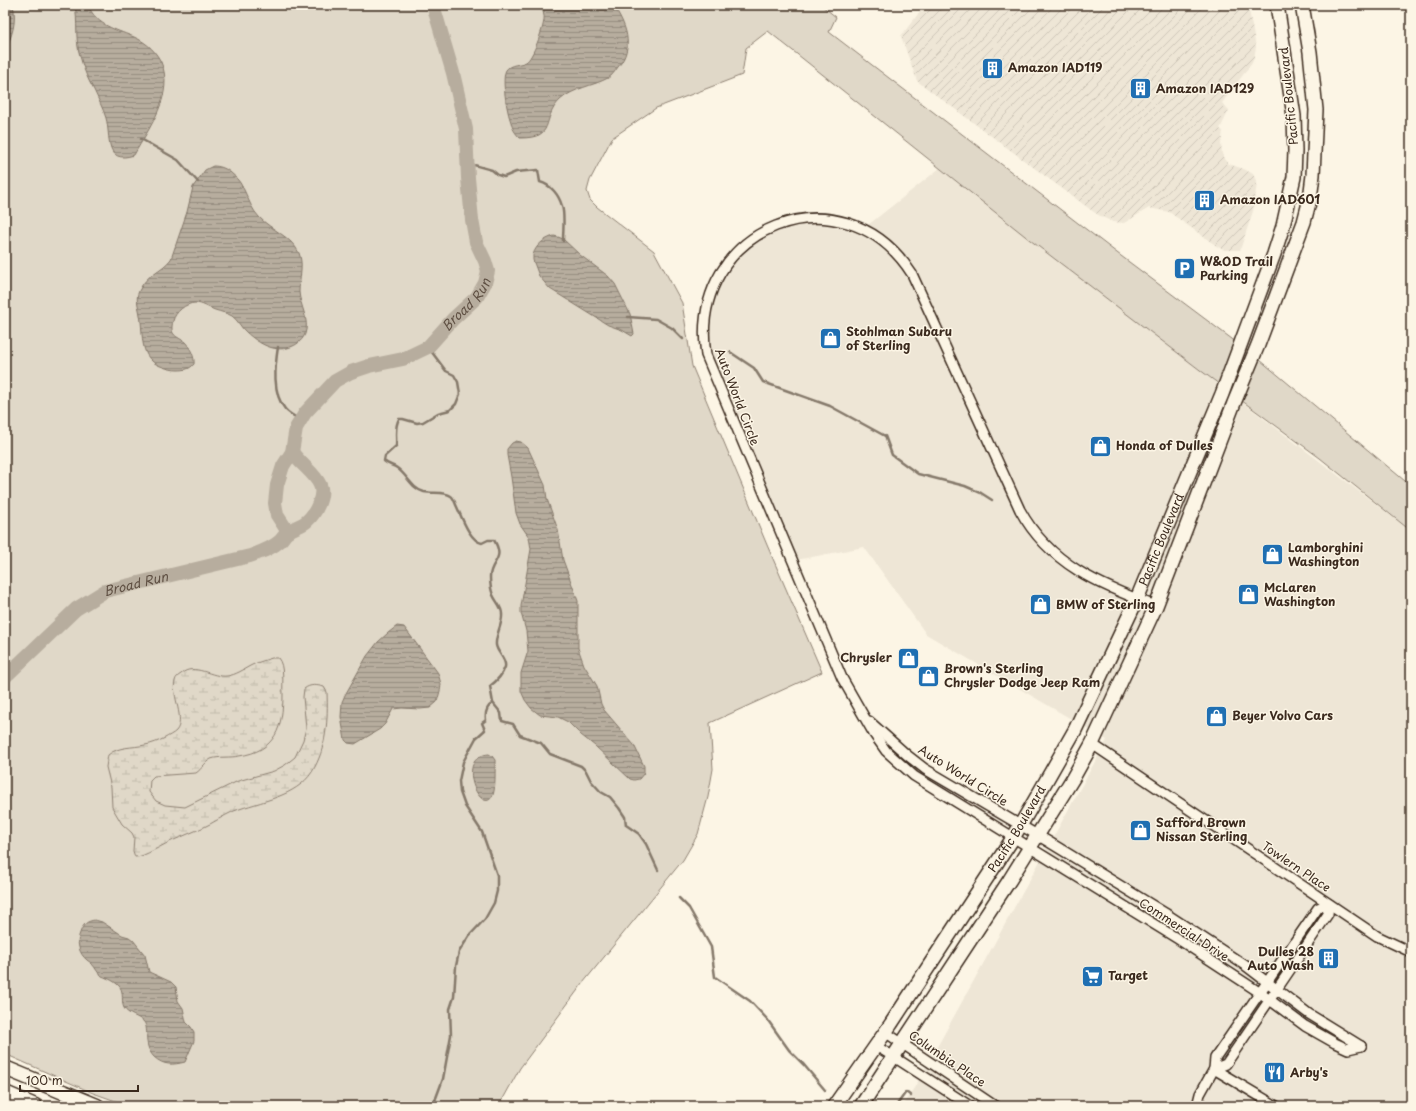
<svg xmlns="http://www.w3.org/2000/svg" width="1416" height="1111" font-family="'Playpen Sans',sans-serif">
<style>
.built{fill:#eee6d6}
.industrial{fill:url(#industrial-furrows)}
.green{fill:#e0d8c8;stroke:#8e8173}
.wetland{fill:url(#wetland-marsh);stroke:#8e8173}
.water{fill:url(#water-rules);stroke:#85796b}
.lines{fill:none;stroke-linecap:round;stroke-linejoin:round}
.stream{stroke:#85796b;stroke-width:2.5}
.river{stroke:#b7ad9e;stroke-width:14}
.street-casing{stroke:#3b2a1e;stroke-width:12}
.secondary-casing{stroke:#3b2a1e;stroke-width:16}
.primary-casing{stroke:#3b2a1e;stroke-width:17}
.street{stroke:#fcf5e5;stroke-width:9}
.secondary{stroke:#fcf5e5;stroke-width:13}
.primary{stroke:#fcf5e5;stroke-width:14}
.labels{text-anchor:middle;stroke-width:3;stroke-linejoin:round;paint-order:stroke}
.poi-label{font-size:12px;font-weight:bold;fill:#3b2a1e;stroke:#fcf5e5;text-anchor:start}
.street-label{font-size:12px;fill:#3b2a1e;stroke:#fcf5e5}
.water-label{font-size:13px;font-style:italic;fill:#605144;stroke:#fcf5e5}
</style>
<defs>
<pattern id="industrial-furrows" width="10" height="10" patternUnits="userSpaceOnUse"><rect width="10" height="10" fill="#eee6d6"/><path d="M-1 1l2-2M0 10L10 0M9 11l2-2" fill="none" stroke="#cdc5b7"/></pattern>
<pattern id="wetland-marsh" width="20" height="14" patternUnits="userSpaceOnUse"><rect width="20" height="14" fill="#e0d8c8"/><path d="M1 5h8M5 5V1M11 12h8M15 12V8" fill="none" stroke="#c1baab"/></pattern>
<pattern id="water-rules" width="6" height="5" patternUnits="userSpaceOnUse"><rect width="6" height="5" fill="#b7ad9e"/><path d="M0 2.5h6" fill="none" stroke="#968d80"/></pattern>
</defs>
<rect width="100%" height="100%" fill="#fcf5e5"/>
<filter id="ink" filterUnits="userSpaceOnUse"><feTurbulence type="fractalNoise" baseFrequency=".025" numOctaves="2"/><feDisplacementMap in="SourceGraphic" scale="8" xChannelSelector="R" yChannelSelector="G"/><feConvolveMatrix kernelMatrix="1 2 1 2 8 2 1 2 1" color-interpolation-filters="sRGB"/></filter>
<g filter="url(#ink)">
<!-- built -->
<polygon class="built" points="940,168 1204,373 1411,531 1411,1106 902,1106 916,1085 1107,740 926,634 864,547 791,561 710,368 708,300 731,258 772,228 823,218 863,229"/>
<!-- industrial -->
<polygon class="industrial" points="925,5 1248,5 1256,47 1254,58 1252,63 1222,103 1229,110 1220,129 1223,131 1221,144 1222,154 1225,159 1229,164 1244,169 1253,174 1257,183 1253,211 1240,250 1224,250 1218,247 1169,212 1149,208 1124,223 1113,222 1100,216 1091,210 917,81 901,36"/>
<!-- green -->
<polygon class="green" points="5,5 821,5 836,17 829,32 1117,253 1260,360 1411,486 1411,531 1320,458 1204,373 1030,240 768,31 746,48 742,75 656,108 612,138 590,180 587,191 590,200 597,207 654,251 682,303 692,366 767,545 822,672 710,723 713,769 708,797 698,834 683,860 583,983 520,1068 499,1106 130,1106 93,1093 5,1054"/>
<!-- wetland -->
<path class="wetland" d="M272,658h6c7,8 4,25 5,36 0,33 -7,57 -44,62 -9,2 -19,0 -28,3 -7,4 -9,10 -15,14l-42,3 -4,4 -1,12 7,9 9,4 20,2 53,-26 36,-10 11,-6 10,-8 8,-17 3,-12 -3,-31 1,-8c6,-5 13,-4 20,-2l3,5c1,27 0,56 -15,80 -16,25 -52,29 -78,39 -11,5 -21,12 -32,17 -9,4 -19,8 -28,12 -9,3 -31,18 -39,17l-2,-6 1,-14 -2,-4 -10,-9 -10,-17 -1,-20 -5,-20 2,-12c10,-9 25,-7 37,-10 7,-1 14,-4 20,-7 3,-2 8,-4 11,-7 10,-11 -5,-36 -1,-50 1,-4 3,-5 6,-7 13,-12 31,4 46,2 9,-1 17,-7 25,-11 6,-3 14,-5 20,-7z"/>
<!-- water -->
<g class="water">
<path d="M5,5h8c4,17 -1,31 -8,45z"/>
<path d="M75,5h13c8,19 23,23 41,30 14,5 25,13 32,27 14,32 -12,66 -27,93 -30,10 -23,-19 -28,-37 -3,-10 -8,-19 -12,-28 -6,-10 -11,-22 -14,-34 -5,-16 -2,-34 -5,-51z"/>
<path d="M542,5h71c13,19 22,42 5,62 -3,4 -6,9 -10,11 -15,8 -35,10 -48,22 -20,20 -3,38 -40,38 -5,-5 -8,-10 -9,-16 -4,-10 -10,-43 -5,-52 4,-6 14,-5 20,-8 7,-4 17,-33 18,-42 1,-4 -2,-10 -2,-15z"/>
<path d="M213,166c6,0 12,2 17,6 17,13 16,31 29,45 12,13 32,19 40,36 5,12 0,27 0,39 1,14 11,28 6,42 -2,5 -7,10 -12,12 -17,8 -34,-2 -47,-14 -5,-4 -8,-12 -14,-16 -5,-3 -11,-4 -17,-6 -6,-2 -13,-7 -20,-7 -9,0 -20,9 -22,18 -4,15 4,15 12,21 5,5 10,15 9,22 -4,5 -9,6 -16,6 -5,0 -10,-1 -15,-3 -25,-8 -19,-31 -23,-52 -1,-8 -5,-16 -1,-24 8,-18 22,-19 32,-32l16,-47 6,-25 12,-17z"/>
<path d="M554,236l4,1 5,2 17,16 28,21 7,8 15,30 4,20 -2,2 -10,-6 -14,-5 -58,-36 -11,-13 -6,-16v-5c3,-10 11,-16 21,-19z"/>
<polygon points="516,441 521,442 528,448 545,485 547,499 558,530 563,560 578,601 578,648 584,665 597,686 601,704 604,710 634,745 644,766 644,773 639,779 634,780 630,779 595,746 581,735 568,722 558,717 540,715 531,708 525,700 521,691 521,673 528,651 526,631 521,613 521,606 531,549 529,537 520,524 516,513 511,477 507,455 507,449 512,443"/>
<polygon points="397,626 404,627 438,673 441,684 440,691 437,702 430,708 420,709 402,708 393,709 385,724 380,729 355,744 348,743 345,740 341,717 342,702 345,695 367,656 378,642 388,633"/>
<path d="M489,754l3,2 3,4c0,7 1,32 -3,37 -12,18 -38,-40 -3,-43z"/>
<path d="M95,920l7,2 20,13 7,2 4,3 12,15 4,17 22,10 5,5 2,14 5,7 3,14 5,5 3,5v9l-9,21c-12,3 -21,4 -31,-5 -12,-13 -4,-26 -10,-35 -6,-6 -16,-7 -20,-14 -3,-6 0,-15 -4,-21 -5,-6 -11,-8 -18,-11 -5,-3 -6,-8 -10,-12 -1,-2 -3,-2 -5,-4 -8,-6 -11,-18 -7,-27 3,-9 7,-12 15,-13z"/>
</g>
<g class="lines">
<!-- stream -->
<g class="stream">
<polyline points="141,139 178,160 198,182"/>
<path d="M467,163l25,7 6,5 6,2 12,-5 22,-2 2,12c11,3 19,13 22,24 3,9 1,25 1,35"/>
<polyline points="628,317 656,319 672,328 683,339"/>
<path d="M278,347c-3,19 -6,46 7,62 4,5 10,8 16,11"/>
<path d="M428,347l18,24 8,4 4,7 2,12 -4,10 -6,6 -12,3 -15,9 -6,1 -14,-4h-4c-5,8 -2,18 -3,27l-11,10 -1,5c4,4 9,4 13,7 10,7 15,21 27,24 9,2 20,-1 27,4 3,2 4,7 6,11 5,11 13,34 25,36l6,-3h6c12,20 -4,21 -4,37 0,5 1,13 3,18 3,7 9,12 9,19 1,10 -7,21 -6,31 1,8 11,14 9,22 -3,9 -8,14 -15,19l3,17 8,10 1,8 11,3 7,11 21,8 9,11 31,12 5,5 5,10 10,11 9,5 9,11 6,9 1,8 13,9 7,10 12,26"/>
<polyline points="730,352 754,368 763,382 830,406 885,436 892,455 918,474 965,486 981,493 992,500"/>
<polyline points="679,898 689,908 711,947 715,977 750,1001 767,1019 789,1050 804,1065 825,1090"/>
<path d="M433,1106l10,-27 8,-44 -1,-26 4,-12 2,-31 3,-14 10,-16 16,-17 9,-16 3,-12v-16l-15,-43 -17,-26 -5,-14 -1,-11 4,-19 13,-24 9,-8 -3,-7 4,-3c-1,-7 0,-13 7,-17"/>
<polyline points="896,1106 906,1092 911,1096"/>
</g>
<!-- river -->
<g class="river">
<path id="s1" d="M288,532l-11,-17 -2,-12 2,-18 6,-19 9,-14 4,-24 9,-15 30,-32 16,-9 18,-6 34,-7 25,-12 25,-28 24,-22 8,-14 3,-12 -3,-10 -9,-19 -4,-22 -4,-42 -2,-49 -13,-56 -20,-68"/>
<path id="s2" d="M5,677l71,-68 29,-18 145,-35c11,-4 21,-7 30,-15 3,-3 5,-7 8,-9 6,-5 14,-6 19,-11 8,-7 18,-25 13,-36 -5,-12 -20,-21 -28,-33"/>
</g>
<defs>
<g id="street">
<path d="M1156,606c-55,-20 -107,-42 -136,-96l-108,-236c-69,-108 -225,-47 -206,81l136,323 32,56 12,17 28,25 264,163 81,53 46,34 30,17 13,6 13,-3"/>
<polyline points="869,721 907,755 925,769 1049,842 1165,913 1246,966 1309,1014 1361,1046"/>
<polyline points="1092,744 1377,936 1411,952"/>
<polyline points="885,1032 995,1106"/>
<polyline points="876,1046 894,1057 970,1106"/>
<polyline points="1214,1069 1276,1106"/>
<polyline points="1197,1106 1200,1094 1214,1069 1215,1058 1318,908 1329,904 1328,914 1226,1064 1214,1069"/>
</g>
<g id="secondary">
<path id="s3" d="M834,1106l57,-82 122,-186 25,-43 37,-65 62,-131 85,-205 52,-140 9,-28 11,-49 1,-26 -1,-35 -17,-111"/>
<polyline points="861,1106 1009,881 1073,778 1092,744 1156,606 1234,403 1258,345 1304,222 1310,199 1313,175 1316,110 1310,52 1302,5"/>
</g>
<g id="primary">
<polyline points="5,1068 97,1106"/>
<polyline points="5,1093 35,1106"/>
</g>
</defs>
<!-- street casing -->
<use href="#street" class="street-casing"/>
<!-- secondary casing -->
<use href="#secondary" class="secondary-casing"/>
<!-- primary casing -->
<use href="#primary" class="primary-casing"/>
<!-- street -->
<use href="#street" class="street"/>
<!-- secondary -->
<use href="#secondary" class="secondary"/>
<!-- primary -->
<use href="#primary" class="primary"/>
</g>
</g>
<!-- icons -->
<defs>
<symbol id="building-square" viewBox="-11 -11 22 22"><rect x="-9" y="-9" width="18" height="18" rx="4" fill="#1f6fb2" stroke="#fcf5e5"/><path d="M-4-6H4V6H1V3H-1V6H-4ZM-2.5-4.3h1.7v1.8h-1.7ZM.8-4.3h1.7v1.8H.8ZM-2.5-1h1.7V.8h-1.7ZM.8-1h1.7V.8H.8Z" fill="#fff"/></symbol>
<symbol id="parking-square" viewBox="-11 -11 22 22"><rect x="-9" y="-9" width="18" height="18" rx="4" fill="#1f6fb2" stroke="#fcf5e5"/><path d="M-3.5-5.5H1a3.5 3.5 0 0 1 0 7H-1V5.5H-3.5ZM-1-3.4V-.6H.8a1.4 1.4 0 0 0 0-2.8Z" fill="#fff"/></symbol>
<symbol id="shop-square" viewBox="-11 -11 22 22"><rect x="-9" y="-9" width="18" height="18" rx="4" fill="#1f6fb2" stroke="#fcf5e5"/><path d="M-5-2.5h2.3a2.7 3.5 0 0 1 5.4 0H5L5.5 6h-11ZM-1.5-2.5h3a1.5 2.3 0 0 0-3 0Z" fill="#fff"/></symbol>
<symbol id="supermarket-square" viewBox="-11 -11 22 22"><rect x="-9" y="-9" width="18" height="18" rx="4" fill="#1f6fb2" stroke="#fcf5e5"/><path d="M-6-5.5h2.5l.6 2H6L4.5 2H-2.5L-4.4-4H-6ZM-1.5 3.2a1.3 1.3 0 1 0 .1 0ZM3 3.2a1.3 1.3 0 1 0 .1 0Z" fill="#fff"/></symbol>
<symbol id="restaurant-square" viewBox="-11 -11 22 22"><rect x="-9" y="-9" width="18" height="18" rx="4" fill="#1f6fb2" stroke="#fcf5e5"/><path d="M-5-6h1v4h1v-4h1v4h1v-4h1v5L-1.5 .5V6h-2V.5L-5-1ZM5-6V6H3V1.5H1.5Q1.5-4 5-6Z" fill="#fff"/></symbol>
</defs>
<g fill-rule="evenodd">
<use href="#building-square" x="980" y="56" width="25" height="25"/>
<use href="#building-square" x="1128" y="76" width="25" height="25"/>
<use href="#building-square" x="1192" y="188" width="25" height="25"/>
<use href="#parking-square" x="1172" y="256" width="25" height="25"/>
<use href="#shop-square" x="818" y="326" width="25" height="25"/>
<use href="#shop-square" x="1088" y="434" width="25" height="25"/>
<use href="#shop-square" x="1260" y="542" width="25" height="25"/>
<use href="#shop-square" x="1236" y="582" width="25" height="25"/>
<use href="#shop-square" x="1028" y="592" width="25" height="25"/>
<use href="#shop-square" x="896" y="646" width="25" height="25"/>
<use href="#shop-square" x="916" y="664" width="25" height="25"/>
<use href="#shop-square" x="1204" y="704" width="25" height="25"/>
<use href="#shop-square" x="1128" y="818" width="25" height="25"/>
<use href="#building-square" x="1316" y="946" width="25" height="25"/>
<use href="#supermarket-square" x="1080" y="964" width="25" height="25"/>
<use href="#restaurant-square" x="1262" y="1060" width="25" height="25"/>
</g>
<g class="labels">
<!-- poi labels -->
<g class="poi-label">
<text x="1008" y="72">Amazon IAD119</text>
<text x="1156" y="93">Amazon IAD129</text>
<text x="1220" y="204">Amazon IAD601</text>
<text x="1200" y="266">W&amp;OD Trail<tspan x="1200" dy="14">Parking</tspan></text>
<text x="846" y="336">Stohlman Subaru<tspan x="846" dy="14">of Sterling</tspan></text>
<text x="1116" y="450">Honda of Dulles</text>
<text x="1288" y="552">Lamborghini<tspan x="1288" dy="14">Washington</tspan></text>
<text x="1264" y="592">McLaren<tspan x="1264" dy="14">Washington</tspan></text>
<text x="1056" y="609">BMW of Sterling</text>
<text x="892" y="662" text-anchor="end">Chrysler</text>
<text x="944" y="673">Brown's Sterling<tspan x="944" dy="14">Chrysler Dodge Jeep Ram</tspan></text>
<text x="1232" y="720">Beyer Volvo Cars</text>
<text x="1156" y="827">Safford Brown<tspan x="1156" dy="14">Nissan Sterling</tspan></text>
<text x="1314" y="956" text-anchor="end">Dulles 28<tspan x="1314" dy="14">Auto Wash</tspan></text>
<text x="1108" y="980">Target</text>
<text x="1290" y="1077">Arby's</text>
</g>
<!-- street labels -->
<g class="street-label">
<text transform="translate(1289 96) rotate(-96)" y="4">Pacific Boulevard</text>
<text transform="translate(737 397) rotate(69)" y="4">Auto World Circle</text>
<text dy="4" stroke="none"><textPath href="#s3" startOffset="656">Pacific Boulevard</textPath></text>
<text transform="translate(963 776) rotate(32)" y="4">Auto World Circle</text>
<text dy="4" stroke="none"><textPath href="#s3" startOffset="332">Pacific Boulevard</textPath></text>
<text transform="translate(1296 867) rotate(34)" y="4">Towlern Place</text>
<text transform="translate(1184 930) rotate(33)" y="4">Commercial Drive</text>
<text transform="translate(947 1059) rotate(34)" y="4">Columbia Place</text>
</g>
<!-- water labels -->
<g class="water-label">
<text dy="5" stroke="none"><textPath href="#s1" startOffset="330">Broad Run</textPath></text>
<text dy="5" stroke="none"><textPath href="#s2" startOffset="164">Broad Run</textPath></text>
</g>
</g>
<!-- margin -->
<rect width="1416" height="1111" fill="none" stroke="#fcf5e5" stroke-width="20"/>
<rect x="10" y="10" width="1396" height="1091" fill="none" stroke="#3b2a1e" stroke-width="1.5" filter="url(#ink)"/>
<!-- scale -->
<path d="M20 1085v6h118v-6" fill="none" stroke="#3b2a1e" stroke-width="2"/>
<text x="26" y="1085" font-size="12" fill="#3b2a1e" stroke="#fcf5e5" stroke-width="3" paint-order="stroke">100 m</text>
</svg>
